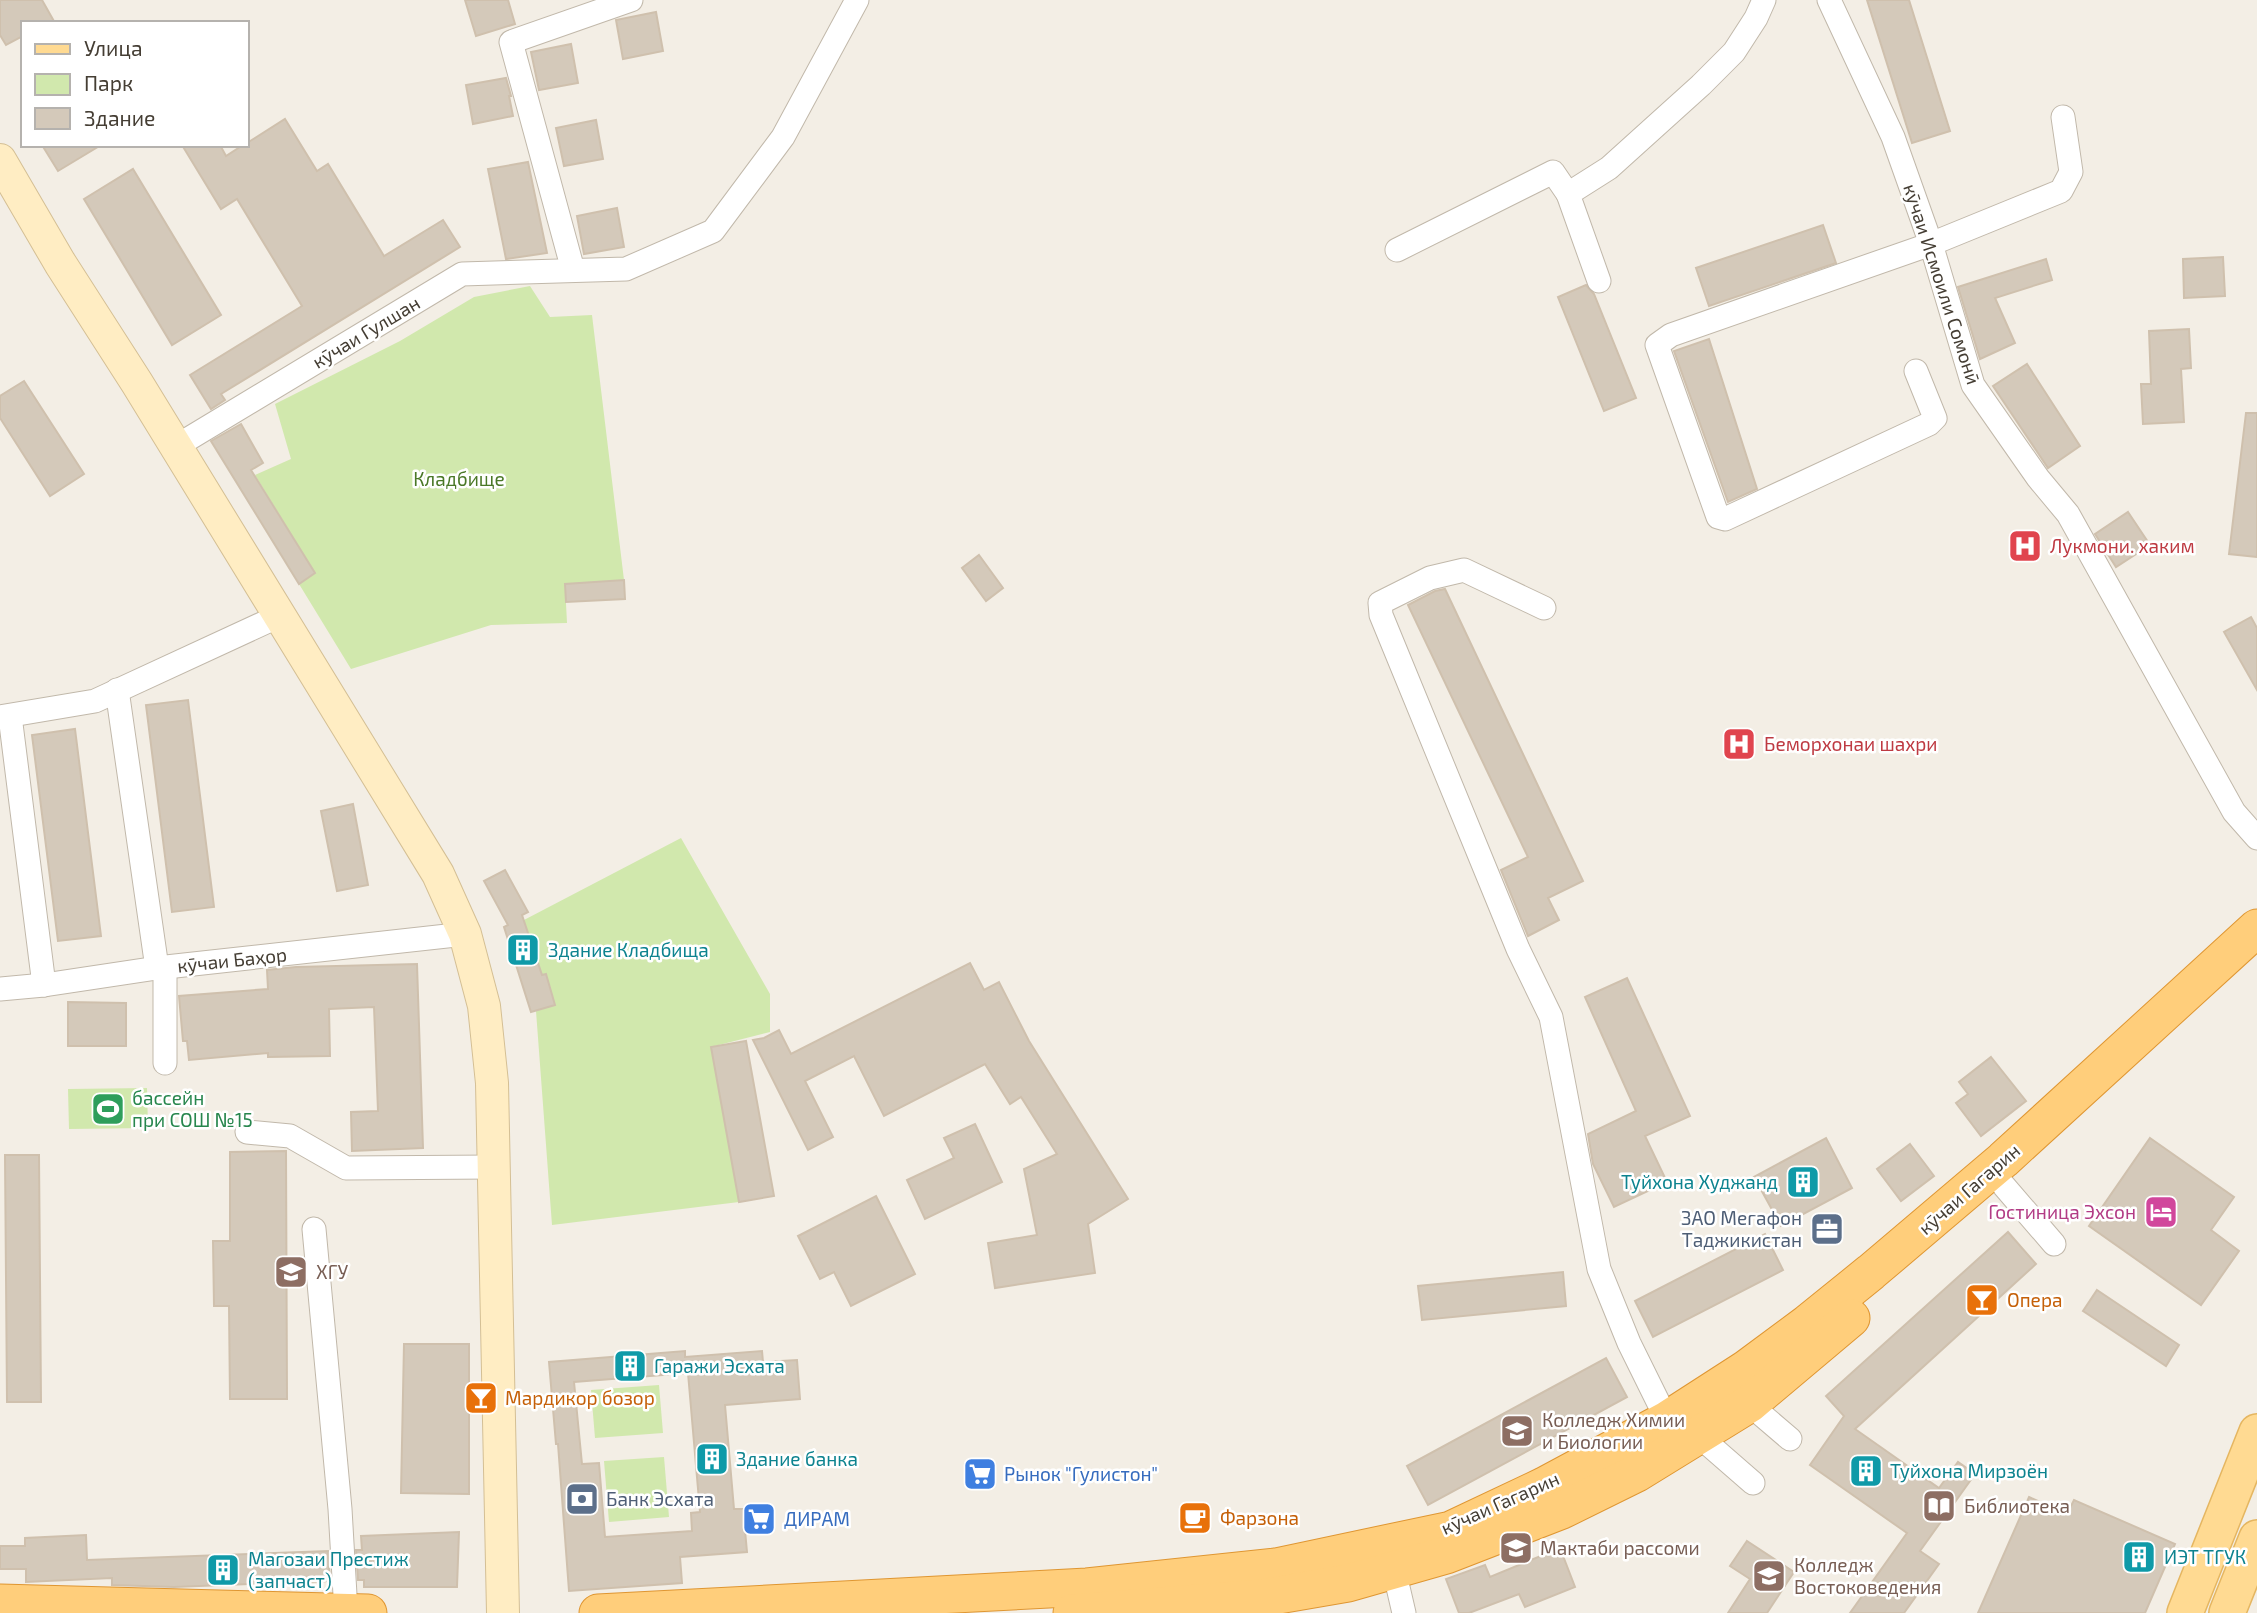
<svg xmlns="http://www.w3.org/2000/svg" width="2257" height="1613" font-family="'Exo 2',sans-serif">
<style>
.green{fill:#d1e8ad}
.building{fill:#d4c9ba;stroke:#cfc0ad;stroke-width:2;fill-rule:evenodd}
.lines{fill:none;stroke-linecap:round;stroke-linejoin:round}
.minor-casing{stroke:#c1b8aa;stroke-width:25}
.secondary-casing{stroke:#d4bf94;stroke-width:34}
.primary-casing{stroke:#e5b661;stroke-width:38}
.trunk-casing{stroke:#df9632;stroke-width:39}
.minor{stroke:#fff;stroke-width:23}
.secondary{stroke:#ffedc3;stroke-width:32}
.primary{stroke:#ffda92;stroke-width:35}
.trunk{stroke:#ffce7b;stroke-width:37}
.labels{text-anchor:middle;stroke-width:5;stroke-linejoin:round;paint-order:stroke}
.street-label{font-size:19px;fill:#453e34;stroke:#fff}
.park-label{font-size:19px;fill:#4a7827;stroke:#fff}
.health-label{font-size:19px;fill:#be3a42;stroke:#fff;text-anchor:start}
.culture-label{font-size:19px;fill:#0d838f;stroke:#fff;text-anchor:start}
.leisure-label{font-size:19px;fill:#27864d;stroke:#fff;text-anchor:start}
.hotel-label{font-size:19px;fill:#b23c85;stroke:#fff;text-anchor:end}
.service-label{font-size:19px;fill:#4e5e75;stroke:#fff;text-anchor:end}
.education-label{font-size:19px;fill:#785e54;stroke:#fff;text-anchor:start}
.food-label{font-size:19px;fill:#c56008;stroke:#fff;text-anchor:start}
.shop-label{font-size:19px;fill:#366cbe;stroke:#fff;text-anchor:start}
</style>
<rect width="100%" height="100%" fill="#f3eee5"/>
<!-- green -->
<g class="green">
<polygon points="530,286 550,317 592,315 624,580 565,584 567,623 491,625 351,669 299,584 315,573 255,475 291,459 275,404 400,341 474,297"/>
<polygon points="681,838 770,994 770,1032 711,1047 739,1202 552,1225 536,1011 555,1004 546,975 542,975 524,920"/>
<polygon points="147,1088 148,1128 69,1129 68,1089"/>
<polygon points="659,1385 663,1433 595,1438 591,1390"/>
<polygon points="664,1457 669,1517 609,1522 604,1461"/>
</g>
<!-- building -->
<g class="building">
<polygon points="0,0 42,0 55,23 23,23 23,36 6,45 0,35"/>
<polygon points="465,0 508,0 515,24 476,36"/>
<polygon points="1867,0 1909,0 1950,131 1912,143"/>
<polygon points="656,12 663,51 623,59 616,20"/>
<polygon points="571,44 578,83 539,90 531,52"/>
<polygon points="506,78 511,96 509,96 513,116 473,124 466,85"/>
<polygon points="285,119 317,171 328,164 384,256 443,220 460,247 221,394 225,400 211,409 190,375 302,306 237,199 221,209 182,145 220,145 226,156 243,145 247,145 247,143"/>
<polygon points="596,120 603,159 564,166 556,128"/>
<polygon points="42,145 101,145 58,171"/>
<polygon points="528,162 547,253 506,259 488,169"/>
<polygon points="133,169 221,315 172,345 84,199"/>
<polygon points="617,208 624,247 584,254 577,216"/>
<polygon points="1823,225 1836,263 1709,306 1696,268"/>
<polygon points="2223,257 2225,296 2184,298 2183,259"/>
<polygon points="2046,259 2052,280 1995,298 2015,343 1980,359 1958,287"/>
<polygon points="1586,285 1594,294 1636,398 1604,411 1558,297"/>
<polygon points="2189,329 2191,368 2181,369 2184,422 2143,424 2141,384 2151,384 2149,331"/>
<polygon points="1709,339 1757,489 1728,502 1674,351"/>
<polygon points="2027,364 2080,446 2048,468 1993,386"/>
<polygon points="24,381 84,474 50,496 0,418 0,396"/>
<polygon points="2246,413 2257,413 2257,557 2229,554"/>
<polygon points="241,424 263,463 251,470 315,573 299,584 211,441"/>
<polygon points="2128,512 2150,545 2116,567 2095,534"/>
<polygon points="979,555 1003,588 986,601 962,568"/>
<polygon points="624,580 625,599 566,602 565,584"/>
<polygon points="1445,589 1583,881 1548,898 1559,920 1528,936 1501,870 1528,857 1408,605 1435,591"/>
<polygon points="2251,617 2257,628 2257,690 2224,632"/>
<polygon points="188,700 214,907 172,912 146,705"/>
<polygon points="75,729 101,936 58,941 32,735"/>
<polygon points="353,804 368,885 337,891 321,811"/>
<polygon points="505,870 528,912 522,915 542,975 546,974 555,1005 531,1012 504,927 508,925 484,881"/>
<polygon points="970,963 984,990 999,982 1029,1041 1128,1199 1088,1224 1095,1273 995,1288 988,1243 1037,1235 1024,1169 1057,1154 1021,1097 1010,1104 985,1064 884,1116 854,1056 805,1081 833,1137 808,1150 753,1040 764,1038 779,1030 791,1054"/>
<polygon points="417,964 423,1148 352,1151 351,1112 378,1111 374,1007 329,1009 330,1056 268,1057 268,1053 189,1060 187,1041 183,1041 179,996 268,989 267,970 296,967"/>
<polygon points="1627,978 1690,1116 1645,1136 1667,1182 1614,1207 1593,1164 1588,1134 1636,1111 1585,997"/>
<polygon points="68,1002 126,1003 126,1046 68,1046"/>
<polygon points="746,1041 774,1196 739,1202 711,1047"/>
<polygon points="1991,1057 2026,1101 1981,1136 1956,1103 1968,1094 1959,1082"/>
<polygon points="975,1124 1002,1182 925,1219 907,1180 954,1158 944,1138"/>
<polygon points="1826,1138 1852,1188 1781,1226 1754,1177"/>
<polygon points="2150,1138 2234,1197 2211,1230 2239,1251 2201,1305 2089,1226"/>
<polygon points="1910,1144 1934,1176 1901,1201 1877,1169"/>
<polygon points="286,1151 287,1399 230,1399 229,1306 214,1306 213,1241 230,1241 230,1152"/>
<polygon points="5,1155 39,1155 41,1402 7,1402"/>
<polygon points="876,1196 915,1274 851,1306 834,1272 820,1279 798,1236"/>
<polygon points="2008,1232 2036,1264 1855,1429 1939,1488 1958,1462 1975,1474 1920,1551 1939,1564 1904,1613 1850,1613 1907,1533 1810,1465 1844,1416 1826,1396"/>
<polygon points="1765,1234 1783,1270 1653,1337 1635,1301"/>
<polygon points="1563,1272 1566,1306 1422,1320 1418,1286"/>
<polygon points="2097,1290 2179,1345 2166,1366 2083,1311"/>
<polygon points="404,1344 469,1344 469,1494 401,1493"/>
<path d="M685,1351v6l77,-6 1,11 34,-2 3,39 -75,6 9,104h9l4,43 -67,5 2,26 -113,8 -11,-147h-2l-7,-82zM688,1373l12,139 -9,1 1,18 -87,6 -6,-74 -17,1 -8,-82z"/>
<polygon points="1606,1358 1627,1397 1428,1505 1407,1466"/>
<polygon points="2029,1497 2067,1514 2074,1500 2175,1544 2145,1613 1978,1613"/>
<polygon points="459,1532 457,1587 364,1587 364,1580 358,1580 356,1550 362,1550 361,1536"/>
<polygon points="86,1535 87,1560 328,1551 330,1581 174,1587 112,1585 112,1578 26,1582 26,1569 0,1569 0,1546 25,1546 25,1538"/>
<polygon points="1747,1541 1794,1572 1767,1613 1728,1613 1750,1579 1730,1566"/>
<polygon points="1560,1548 1575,1587 1525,1607 1519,1594 1469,1613 1459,1613 1446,1579 1485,1565 1490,1577"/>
</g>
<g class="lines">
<defs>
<g id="minor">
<polyline points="1829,0 1893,137 1931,244 1973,385 2038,478 2068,514 2234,812 2257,838"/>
<polyline points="1397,250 1553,172 1568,194"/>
<polyline points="573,270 511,42 631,0"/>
<polyline points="1599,281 1568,194 1609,168 1701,85 1734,52 1756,18 1764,0"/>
<polyline points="1916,371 1935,418 1929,424 1725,519 1718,517 1657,345 1671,335 1931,244 2061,191 2071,172 2063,117"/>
<polyline points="175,447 462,274 626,269 713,231 783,137 857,0"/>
<polyline points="1544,608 1464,570 1430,578 1380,603 1381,615 1518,949 1551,1017 1599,1269 1629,1343 1672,1430"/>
<polyline points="117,690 157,968"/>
<polyline points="10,716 44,985"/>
<polyline points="0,717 95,701 279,616"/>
<polyline points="165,968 165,1063"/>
<polyline points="0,989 44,985 157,968 465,934"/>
<polyline points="247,1132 290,1136 346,1168 494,1167"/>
<polyline points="2004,1186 2054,1244"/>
<polyline points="314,1229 340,1509 346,1612"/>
<polyline points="1749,1404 1790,1439"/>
<polyline points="1699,1436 1753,1483"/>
<polyline points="1394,1570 1404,1613"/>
</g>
<polyline id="secondary" points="0,160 60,263 137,383 438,874 465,934 484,1006 492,1083 503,1613"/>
<g id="primary">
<polyline points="2185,1613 2257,1432"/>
<polyline points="2227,1613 2257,1538"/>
</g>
<g id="trunk">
<polyline points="0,1603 368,1613"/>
<polyline points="598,1613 1087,1587 1276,1567 1451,1530 1544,1486 1667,1420 1746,1369 1808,1323 1871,1272 2003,1160 2257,928"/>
<polyline points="1072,1613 1261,1598 1348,1583 1446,1555 1562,1510 1637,1473 1749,1404 1851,1318"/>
</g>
</defs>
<!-- minor casing -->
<use href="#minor" class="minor-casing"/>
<!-- secondary casing -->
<use href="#secondary" class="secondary-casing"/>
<!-- primary casing -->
<use href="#primary" class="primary-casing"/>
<!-- trunk casing -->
<use href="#trunk" class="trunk-casing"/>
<!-- minor -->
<use href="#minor" class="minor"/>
<!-- secondary -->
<use href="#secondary" class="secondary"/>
<!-- primary -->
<use href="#primary" class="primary"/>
<!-- trunk -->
<use href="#trunk" class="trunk"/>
</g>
<!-- icons -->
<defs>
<symbol id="hospital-square" viewBox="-11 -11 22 22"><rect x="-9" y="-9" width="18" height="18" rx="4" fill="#e0444e" stroke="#fff"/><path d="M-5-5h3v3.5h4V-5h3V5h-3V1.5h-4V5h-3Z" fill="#fff"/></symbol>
<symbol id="building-square" viewBox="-11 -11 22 22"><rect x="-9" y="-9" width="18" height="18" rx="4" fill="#0f9aa8" stroke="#fff"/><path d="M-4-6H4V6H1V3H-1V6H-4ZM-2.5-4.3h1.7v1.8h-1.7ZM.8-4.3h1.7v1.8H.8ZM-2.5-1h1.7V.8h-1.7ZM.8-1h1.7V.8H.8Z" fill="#fff"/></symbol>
<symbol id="stadium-square" viewBox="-11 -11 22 22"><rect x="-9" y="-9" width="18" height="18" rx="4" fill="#2e9e5b" stroke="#fff"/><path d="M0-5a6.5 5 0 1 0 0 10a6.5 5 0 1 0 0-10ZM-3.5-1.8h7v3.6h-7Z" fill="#fff"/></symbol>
<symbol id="hotel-square" viewBox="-11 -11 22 22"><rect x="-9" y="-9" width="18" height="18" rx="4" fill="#d1479c" stroke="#fff"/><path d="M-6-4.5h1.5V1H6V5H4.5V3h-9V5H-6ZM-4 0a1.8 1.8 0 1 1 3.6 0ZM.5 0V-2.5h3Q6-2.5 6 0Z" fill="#fff"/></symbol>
<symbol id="office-square" viewBox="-11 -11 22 22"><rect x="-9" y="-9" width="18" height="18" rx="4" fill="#5c6f8a" stroke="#fff"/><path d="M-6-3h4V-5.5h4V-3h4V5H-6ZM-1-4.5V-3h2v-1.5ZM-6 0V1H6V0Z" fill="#fff"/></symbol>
<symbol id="university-square" viewBox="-11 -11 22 22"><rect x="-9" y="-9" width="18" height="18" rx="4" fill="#8d6e63" stroke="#fff"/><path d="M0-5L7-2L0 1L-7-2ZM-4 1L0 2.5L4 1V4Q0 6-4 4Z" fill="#fff"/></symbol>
<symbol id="bar-square" viewBox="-11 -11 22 22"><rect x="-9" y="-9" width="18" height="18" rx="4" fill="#e8710a" stroke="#fff"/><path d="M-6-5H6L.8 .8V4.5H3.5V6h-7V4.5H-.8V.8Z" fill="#fff"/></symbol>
<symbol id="supermarket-square" viewBox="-11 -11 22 22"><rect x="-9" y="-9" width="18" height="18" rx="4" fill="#3f7fe0" stroke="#fff"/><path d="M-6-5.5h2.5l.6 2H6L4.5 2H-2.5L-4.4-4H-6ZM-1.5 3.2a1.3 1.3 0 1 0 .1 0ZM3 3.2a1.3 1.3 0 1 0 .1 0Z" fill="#fff"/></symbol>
<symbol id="bank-square" viewBox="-11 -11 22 22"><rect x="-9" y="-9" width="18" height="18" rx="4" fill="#5c6f8a" stroke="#fff"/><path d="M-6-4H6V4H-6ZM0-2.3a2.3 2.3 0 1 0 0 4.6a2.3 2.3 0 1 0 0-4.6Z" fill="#fff"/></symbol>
<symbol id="library-square" viewBox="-11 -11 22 22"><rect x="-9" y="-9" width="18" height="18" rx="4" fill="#8d6e63" stroke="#fff"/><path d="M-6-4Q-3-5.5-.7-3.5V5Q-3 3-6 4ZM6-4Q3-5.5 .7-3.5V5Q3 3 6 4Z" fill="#fff"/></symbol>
<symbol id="cafe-square" viewBox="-11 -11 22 22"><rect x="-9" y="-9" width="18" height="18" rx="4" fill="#e8710a" stroke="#fff"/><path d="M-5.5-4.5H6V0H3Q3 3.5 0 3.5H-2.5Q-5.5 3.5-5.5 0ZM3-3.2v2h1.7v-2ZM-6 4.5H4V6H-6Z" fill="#fff"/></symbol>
<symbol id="school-square" viewBox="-11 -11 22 22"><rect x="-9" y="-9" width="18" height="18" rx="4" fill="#8d6e63" stroke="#fff"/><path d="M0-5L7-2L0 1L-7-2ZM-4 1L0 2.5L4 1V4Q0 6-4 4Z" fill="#fff"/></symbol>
</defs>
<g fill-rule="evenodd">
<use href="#hospital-square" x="2006" y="527" width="38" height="38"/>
<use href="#hospital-square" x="1720" y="725" width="38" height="38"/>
<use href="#building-square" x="504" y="931" width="38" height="38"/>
<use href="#stadium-square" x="89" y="1090" width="38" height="38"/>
<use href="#building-square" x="1784" y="1163" width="38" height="38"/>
<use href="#hotel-square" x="2142" y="1193" width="38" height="38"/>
<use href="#office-square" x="1808" y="1210" width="38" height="38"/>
<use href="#university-square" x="272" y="1253" width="38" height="38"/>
<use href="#bar-square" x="1963" y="1281" width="38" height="38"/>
<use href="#building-square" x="611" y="1347" width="38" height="38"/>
<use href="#bar-square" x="462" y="1379" width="38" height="38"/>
<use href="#university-square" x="1498" y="1412" width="38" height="38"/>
<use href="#building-square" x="693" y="1440" width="38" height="38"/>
<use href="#building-square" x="1847" y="1452" width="38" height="38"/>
<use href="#supermarket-square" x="961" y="1455" width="38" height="38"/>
<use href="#bank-square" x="563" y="1480" width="38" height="38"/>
<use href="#library-square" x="1920" y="1487" width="38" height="38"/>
<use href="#cafe-square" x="1176" y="1499" width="38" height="38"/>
<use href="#supermarket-square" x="740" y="1500" width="38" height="38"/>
<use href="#school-square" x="1497" y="1529" width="38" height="38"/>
<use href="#building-square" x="2120" y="1538" width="38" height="38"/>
<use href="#building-square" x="204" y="1551" width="38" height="38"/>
<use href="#university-square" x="1750" y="1557" width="38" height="38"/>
</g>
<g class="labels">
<!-- street labels -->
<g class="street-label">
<text transform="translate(1942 284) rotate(72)" y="7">кӯчаи Исмоили Сомонӣ</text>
<text transform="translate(366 332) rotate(-31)" y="7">кӯчаи Гулшан</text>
<text transform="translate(232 960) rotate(-6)" y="7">кӯчаи Баҳор</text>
<text transform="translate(1969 1189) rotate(-41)" y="7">кӯчаи Гагарин</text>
<text transform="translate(1500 1503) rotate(-24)" y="7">кӯчаи Гагарин</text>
</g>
<!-- park labels -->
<g class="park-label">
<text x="459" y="486">Кладбище</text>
</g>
<!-- health labels -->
<g class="health-label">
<text x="2050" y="553">Лукмони. хаким</text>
<text x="1764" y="751">Беморхонаи шахри</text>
</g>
<!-- culture labels -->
<g class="culture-label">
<text x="548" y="957">Здание Кладбища</text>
<text x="1778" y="1189" text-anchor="end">Туйхона Худжанд</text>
<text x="654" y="1373">Гаражи Эсхата</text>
<text x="736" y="1466">Здание банка</text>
<text x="1890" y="1478">Туйхона Мирзоён</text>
<text x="2164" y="1564">ИЭТ ТГУК</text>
<text x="248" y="1566">Магозаи Престиж<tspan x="248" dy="22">(запчаст)</tspan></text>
</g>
<!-- leisure labels -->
<g class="leisure-label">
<text x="132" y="1105">бассейн<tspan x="132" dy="22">при СОШ №15</tspan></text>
</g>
<!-- hotel labels -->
<g class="hotel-label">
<text x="2136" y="1219">Гостиница Эхсон</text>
</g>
<!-- service labels -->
<g class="service-label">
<text x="1802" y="1225">ЗАО Мегафон<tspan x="1802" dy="22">Таджикистан</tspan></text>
<text x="606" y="1506" text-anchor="start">Банк Эсхата</text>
</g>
<!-- education labels -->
<g class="education-label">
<text x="316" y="1279">ХГУ</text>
<text x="1542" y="1427">Колледж Химии<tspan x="1542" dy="22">и Биологии</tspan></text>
<text x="1964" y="1513">Библиотека</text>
<text x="1540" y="1555">Мактаби рассоми</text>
<text x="1794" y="1572">Колледж<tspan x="1794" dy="22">Востоковедения</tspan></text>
</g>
<!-- food labels -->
<g class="food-label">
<text x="2007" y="1307">Опера</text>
<text x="505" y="1405">Мардикор бозор</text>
<text x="1220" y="1525">Фарзона</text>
</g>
<!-- shop labels -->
<g class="shop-label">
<text x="1004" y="1481">Рынок "Гулистон"</text>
<text x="784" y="1526">ДИРАМ</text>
</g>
</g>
<!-- legend -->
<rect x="21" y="21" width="228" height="126" fill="#ffffff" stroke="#b5b2ae" stroke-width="2"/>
<rect x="35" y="44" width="35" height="10" fill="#ffda92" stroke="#b5b2ae" stroke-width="2"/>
<text x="84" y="56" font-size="21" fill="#453e34">Улица</text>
<rect x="35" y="74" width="35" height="21" fill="#d1e8ad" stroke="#b5b2ae" stroke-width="2"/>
<text x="84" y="91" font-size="21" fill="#453e34">Парк</text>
<rect x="35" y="108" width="35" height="21" fill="#d4c9ba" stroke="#b5b2ae" stroke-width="2"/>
<text x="84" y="126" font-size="21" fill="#453e34">Здание</text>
</svg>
